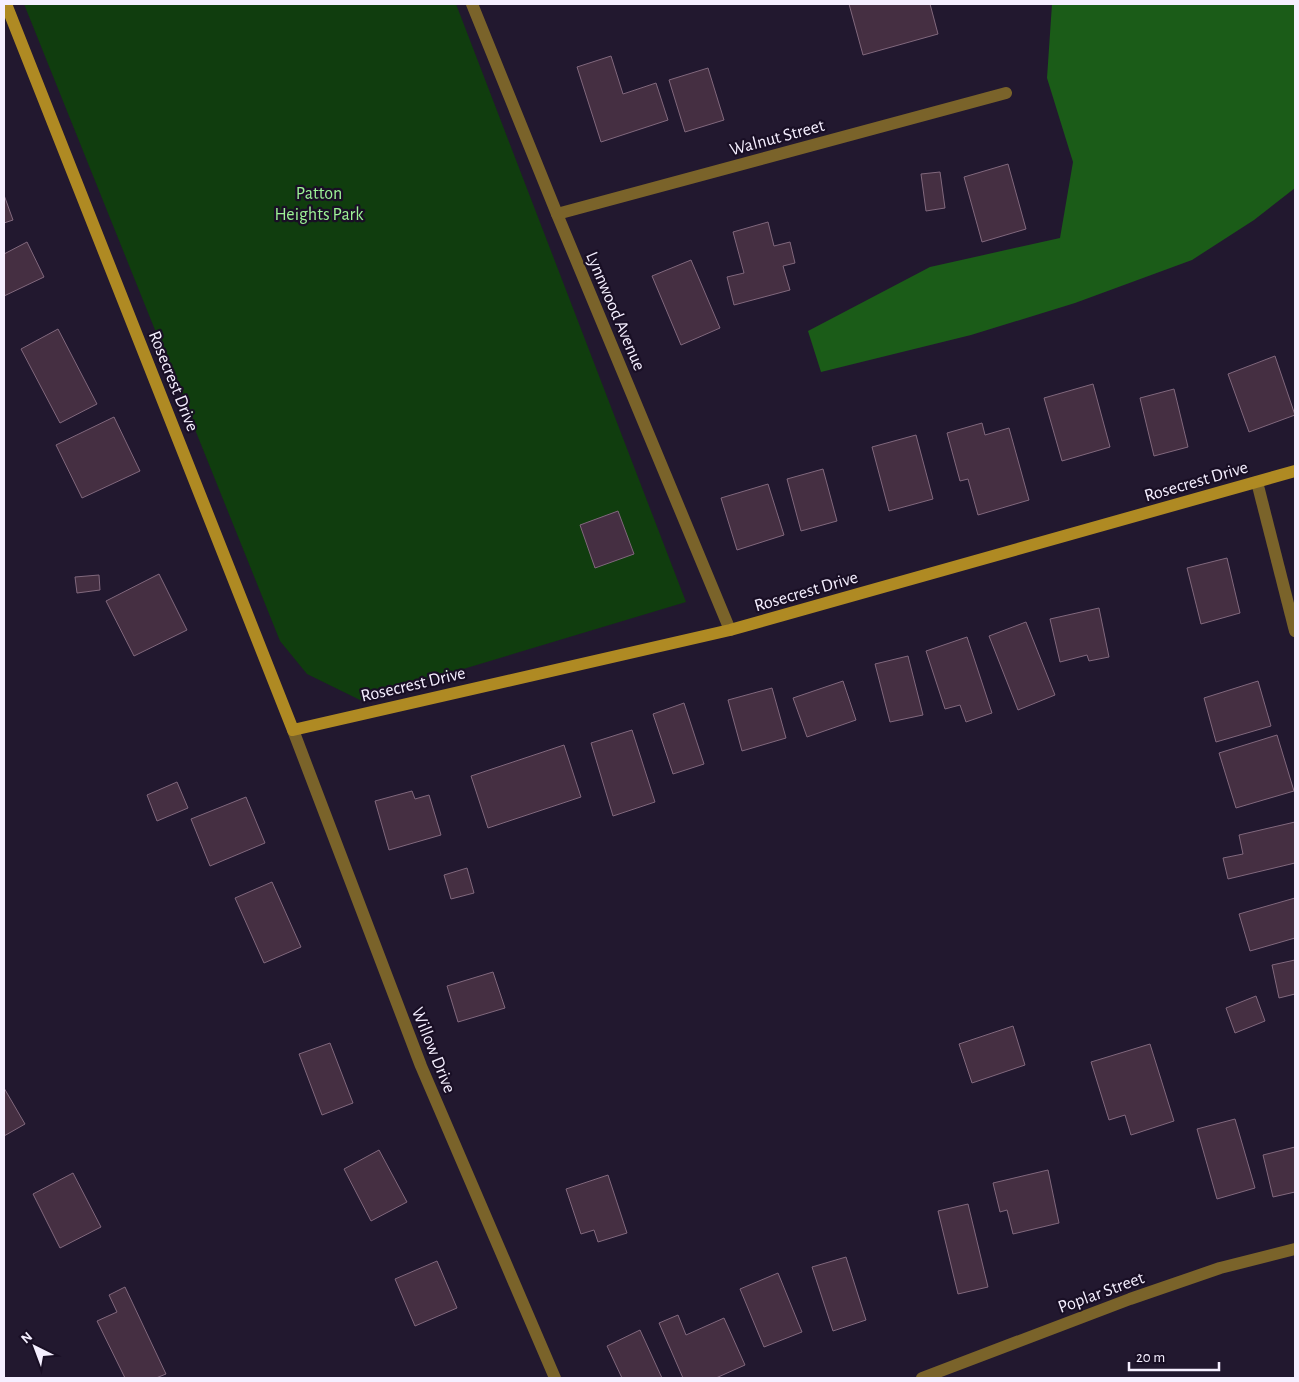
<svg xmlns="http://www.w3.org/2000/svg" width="1299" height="1382" font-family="'Alegreya Sans',sans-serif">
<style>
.green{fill:#103d0e}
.forest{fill:#1b5c18}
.building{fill:#452f42;stroke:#81687d}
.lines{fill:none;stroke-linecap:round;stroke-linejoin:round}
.street{stroke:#7a632a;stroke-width:12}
.secondary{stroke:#af8a23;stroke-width:12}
.labels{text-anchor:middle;stroke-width:4.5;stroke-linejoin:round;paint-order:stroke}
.street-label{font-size:18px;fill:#f5efff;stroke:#190f25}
.park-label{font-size:18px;fill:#9df396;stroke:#190f25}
</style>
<rect width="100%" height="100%" fill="#22182f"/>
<!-- green -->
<polygon class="green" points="24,4 456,4 686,602 360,700 307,674 280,641"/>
<!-- forest -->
<polygon class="forest" points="1052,4 1295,4 1295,188 1254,220 1192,260 1075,303 971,335 821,372 808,331 930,267 1060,238 1073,162 1047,78"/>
<!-- building -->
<g class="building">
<polygon points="849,4 930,4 938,34 863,55"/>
<polygon points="611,56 623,94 656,83 668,120 601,142 577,67"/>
<polygon points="708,68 724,120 685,132 669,80"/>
<polygon points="1008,164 1026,229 982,242 964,177"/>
<polygon points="940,172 945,208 926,211 921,174"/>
<polygon points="4,195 13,220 4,223"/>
<polygon points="768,222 774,246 790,242 795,263 783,266 790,290 734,305 727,277 744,273 733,232"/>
<polygon points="27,242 44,277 4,296 4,254"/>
<polygon points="691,260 720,328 681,345 652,276"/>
<polygon points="58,329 97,404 60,423 21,349"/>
<polygon points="1275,356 1295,415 1249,432 1228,374"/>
<polygon points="1093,384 1110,447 1062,461 1044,398"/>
<polygon points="1174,389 1188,447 1154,456 1140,398"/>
<polygon points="114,417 140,471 82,498 56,445"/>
<polygon points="982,423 985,435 1009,428 1029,500 978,515 968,479 960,481 947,433"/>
<polygon points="916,435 933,499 889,511 872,447"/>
<polygon points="823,469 837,521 801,531 787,479"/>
<polygon points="768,484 784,535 737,550 721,498"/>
<polygon points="618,511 634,554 595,568 580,525"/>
<polygon points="1227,558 1240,613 1201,624 1187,568"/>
<polygon points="159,574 187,630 134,656 106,601"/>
<polygon points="99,575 100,590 77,593 75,577"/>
<polygon points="1099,608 1109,657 1089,661 1087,655 1060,662 1050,619"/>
<polygon points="1026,622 1055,695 1018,710 989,636"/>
<polygon points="967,637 992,713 966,722 960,705 945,709 926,651"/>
<polygon points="908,656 923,715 890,722 875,664"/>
<polygon points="843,681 856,720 807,737 793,698"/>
<polygon points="1258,681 1271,726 1216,742 1204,698"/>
<polygon points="772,688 786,738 742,751 728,700"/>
<polygon points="684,703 704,764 673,774 653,714"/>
<polygon points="632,730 655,802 613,816 591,743"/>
<polygon points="1277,735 1294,791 1236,808 1219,753"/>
<polygon points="564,745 581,797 488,828 471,776"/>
<polygon points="177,782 188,808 157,821 147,795"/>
<polygon points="412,791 415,799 429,795 441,835 389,850 375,801"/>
<polygon points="246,797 265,843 210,866 191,819"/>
<polygon points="1295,822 1295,863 1228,879 1223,858 1243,854 1239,835"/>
<polygon points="467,868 474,893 451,899 444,875"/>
<polygon points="272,882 301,947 264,963 235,898"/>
<polygon points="1295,898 1295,938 1250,951 1239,914"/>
<polygon points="1295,960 1295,994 1279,998 1272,965"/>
<polygon points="493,972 505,1008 458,1022 447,986"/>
<polygon points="1256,996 1265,1021 1235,1033 1226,1008"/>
<polygon points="1013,1026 1025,1065 972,1083 959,1044"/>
<polygon points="330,1043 353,1103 322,1115 299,1054"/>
<polygon points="1150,1044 1174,1121 1131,1135 1125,1115 1109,1120 1091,1062"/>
<polygon points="4,1088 25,1124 4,1136"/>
<polygon points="1235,1119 1255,1188 1217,1199 1197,1129"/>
<polygon points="1295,1147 1295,1192 1273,1197 1263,1155"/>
<polygon points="379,1150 407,1202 371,1221 344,1169"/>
<polygon points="1048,1170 1059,1223 1013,1234 1007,1210 1000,1212 993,1183"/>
<polygon points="73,1173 101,1227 60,1248 33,1194"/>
<polygon points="608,1175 627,1233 598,1242 594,1230 581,1234 566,1189"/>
<polygon points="968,1204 988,1287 958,1294 938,1211"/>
<polygon points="846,1257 866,1320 833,1331 812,1267"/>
<polygon points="437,1261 457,1308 415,1326 395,1279"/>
<polygon points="778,1273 802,1332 764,1347 740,1289"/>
<polygon points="125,1287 166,1374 156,1378 125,1378 97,1321 117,1312 109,1295"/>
<polygon points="678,1315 686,1335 724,1318 745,1365 716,1378 683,1378 659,1323"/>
<polygon points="640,1330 662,1378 622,1378 607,1346"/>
</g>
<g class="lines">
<!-- street -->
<g class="street">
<polyline points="472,4 557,214 730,630"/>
<polyline points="557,214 1006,93"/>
<polyline points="1257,482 1295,631"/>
<polyline points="293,730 421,1066 555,1378"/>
<polyline points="922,1378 1130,1299 1220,1268 1295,1249"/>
</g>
<!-- secondary -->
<polyline class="secondary" points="6,4 293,730 730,630 1295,471"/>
</g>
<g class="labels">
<!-- street labels -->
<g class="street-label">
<text transform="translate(777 137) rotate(-15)" y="6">Walnut Street</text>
<text transform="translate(616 311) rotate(67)" y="6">Lynnwood Avenue</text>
<text transform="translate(174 381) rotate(68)" y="6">Rosecrest Drive</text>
<text transform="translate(1196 481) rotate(-16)" y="6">Rosecrest Drive</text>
<text transform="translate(806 591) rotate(-16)" y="6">Rosecrest Drive</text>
<text transform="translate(413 684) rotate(-13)" y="6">Rosecrest Drive</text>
<text transform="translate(434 1050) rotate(68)" y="6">Willow Drive</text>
<text transform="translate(1101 1292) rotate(-20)" y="6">Poplar Street</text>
</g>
<!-- park labels -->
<g class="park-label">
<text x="319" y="199">Patton<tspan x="319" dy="21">Heights Park</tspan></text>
</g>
</g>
<!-- border -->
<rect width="1299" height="1382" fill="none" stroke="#f5efff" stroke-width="10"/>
<!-- north arrow -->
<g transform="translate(35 1347) rotate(318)" stroke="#190f25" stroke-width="4" paint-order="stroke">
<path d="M0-4L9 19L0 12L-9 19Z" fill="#f5efff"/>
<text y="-8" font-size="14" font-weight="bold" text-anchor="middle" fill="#f5efff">N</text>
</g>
<!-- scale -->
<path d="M1129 1362v8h90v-8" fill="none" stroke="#f5efff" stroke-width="2.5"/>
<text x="1136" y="1362" font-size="15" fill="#f5efff" stroke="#190f25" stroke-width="4" paint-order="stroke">20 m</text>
</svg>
